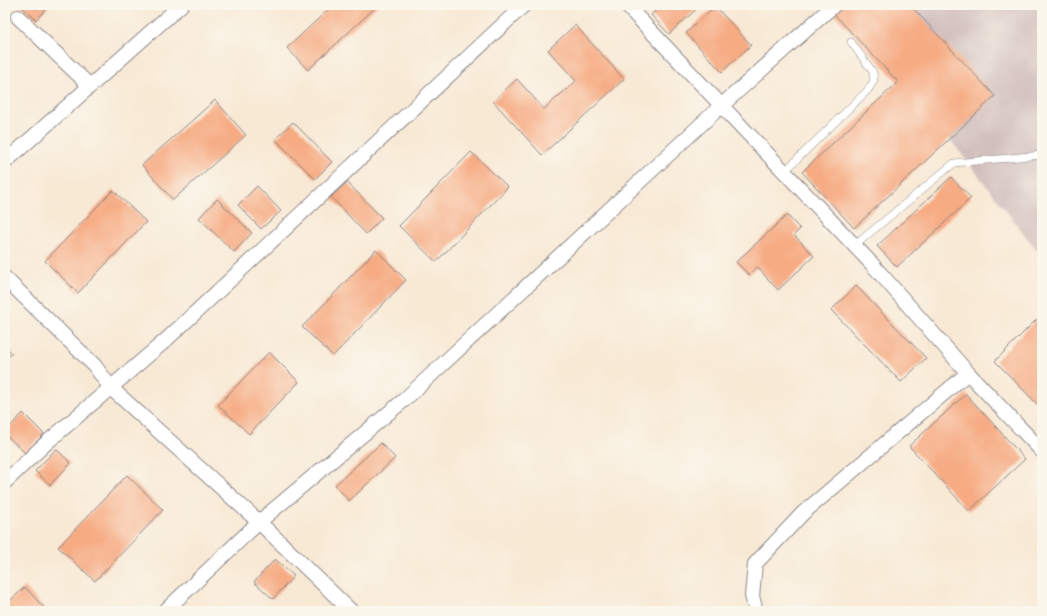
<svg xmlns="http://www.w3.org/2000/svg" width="1047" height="616" font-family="'EB Garamond',serif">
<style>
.industrial{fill:#d1bfbd}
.building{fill:#f6ab83}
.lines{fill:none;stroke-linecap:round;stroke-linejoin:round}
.service-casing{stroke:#8d8688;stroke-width:8}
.minor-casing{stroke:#8d8688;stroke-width:16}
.service{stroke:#fff;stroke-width:7}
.minor{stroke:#fff;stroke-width:14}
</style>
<rect width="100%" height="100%" fill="#fbf7ec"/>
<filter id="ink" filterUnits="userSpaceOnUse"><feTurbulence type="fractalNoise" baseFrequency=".025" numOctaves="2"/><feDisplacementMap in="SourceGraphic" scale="8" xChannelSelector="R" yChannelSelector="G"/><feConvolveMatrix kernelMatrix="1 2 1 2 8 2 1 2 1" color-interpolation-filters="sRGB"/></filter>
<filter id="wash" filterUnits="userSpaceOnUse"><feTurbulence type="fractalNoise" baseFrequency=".012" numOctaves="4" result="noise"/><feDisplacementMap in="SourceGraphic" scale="16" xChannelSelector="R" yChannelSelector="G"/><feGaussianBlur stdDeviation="0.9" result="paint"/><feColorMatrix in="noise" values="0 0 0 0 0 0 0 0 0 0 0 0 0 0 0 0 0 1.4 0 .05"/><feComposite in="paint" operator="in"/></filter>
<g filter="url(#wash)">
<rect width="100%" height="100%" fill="#f8e9d5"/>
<!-- industrial -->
<polygon class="industrial" points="884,5 1042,5 1042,257 918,98"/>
<g id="blocks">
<!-- building -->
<g class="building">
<polygon points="20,5 50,5 36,20"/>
<polygon points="333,5 378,5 308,70 287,48"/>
<polygon points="662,5 701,5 669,34 651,15"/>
<polygon points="841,5 910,5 995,96 854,228 802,172 898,82 833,13"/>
<polygon points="715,6 751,45 722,72 686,33"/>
<polygon points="575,25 624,79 542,155 493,101 517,79 544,109 576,81 548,50"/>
<polygon points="215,100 246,135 173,200 142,165"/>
<polygon points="293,122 332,162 315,179 275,139"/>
<polygon points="471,152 508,187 436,262 399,226"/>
<polygon points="951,177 971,198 897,267 877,246"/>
<polygon points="347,182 382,218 366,234 331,197"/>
<polygon points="257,186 281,211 261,229 238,205"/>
<polygon points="113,190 146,222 78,293 45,261"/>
<polygon points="217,199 252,233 234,252 199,218"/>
<polygon points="787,215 800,229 794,235 814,256 778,290 757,267 749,275 736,262"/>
<polygon points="376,250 406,280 333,356 302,327"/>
<polygon points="856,286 926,358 901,382 831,310"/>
<polygon points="1037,319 1042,324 1042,409 995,361"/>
<polygon points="5,346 12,353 5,360"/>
<polygon points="269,352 299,382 249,434 218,405"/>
<polygon points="966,394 1025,459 969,511 909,446"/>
<polygon points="23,413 44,434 25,453 5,434 5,432"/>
<polygon points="381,443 395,458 349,501 335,485"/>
<polygon points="56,449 71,463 50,485 35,471"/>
<polygon points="127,475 163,510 95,581 58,547"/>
<polygon points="275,559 294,576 273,599 254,582"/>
<polygon points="25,587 47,611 5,611 5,605"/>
</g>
</g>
</g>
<g filter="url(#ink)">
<use href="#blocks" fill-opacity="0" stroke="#8d8688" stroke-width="1"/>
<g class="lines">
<defs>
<g id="service">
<polyline points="784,172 868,90 874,80 873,72 851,42"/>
<polyline points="854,246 954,163 1042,155"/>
</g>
<g id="minor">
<polyline points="626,5 871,263 968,373 1042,451"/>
<polyline points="18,17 90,86"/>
<polyline points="5,162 181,5"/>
<polyline points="5,278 94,365 111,388 259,522 351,611"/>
<polyline points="5,482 44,445 166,340 524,5"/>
<polyline points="165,611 259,522 404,400 721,106 834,5"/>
<polyline points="756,611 752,596 755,564 803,513 968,373"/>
</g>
</defs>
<!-- service casing -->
<use href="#service" class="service-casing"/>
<!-- minor casing -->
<use href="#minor" class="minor-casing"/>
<!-- service -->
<use href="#service" class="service"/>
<!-- minor -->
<use href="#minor" class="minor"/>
</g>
</g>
<!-- margin -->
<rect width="1047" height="616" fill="none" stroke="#fbf7ec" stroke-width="20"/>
</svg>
